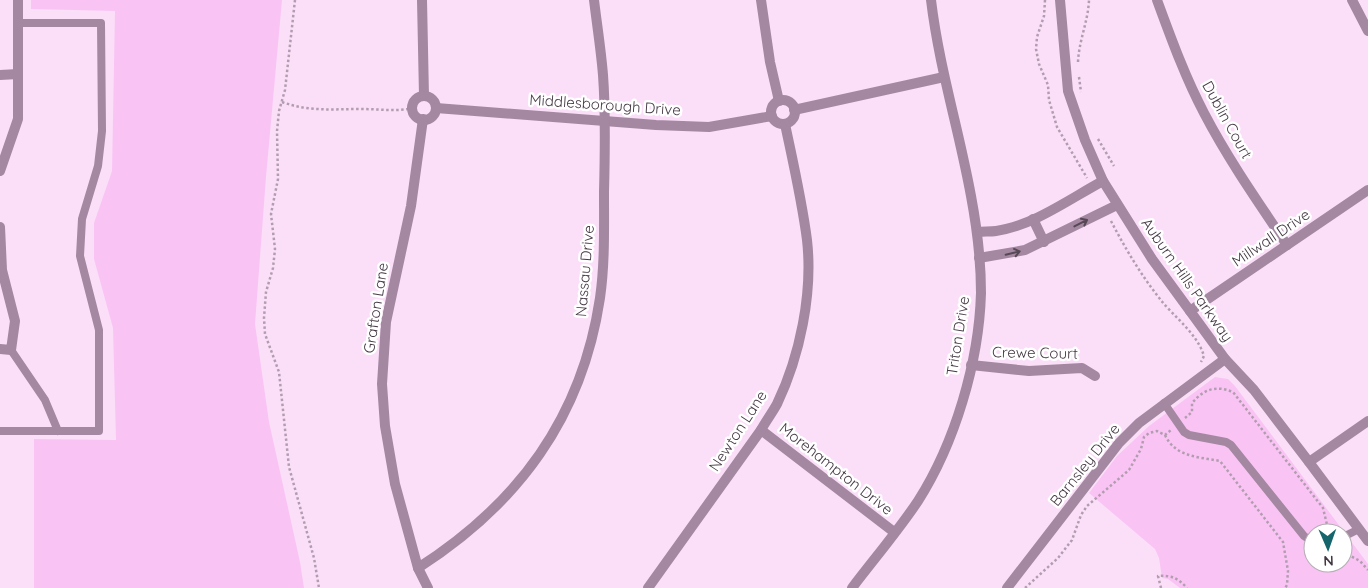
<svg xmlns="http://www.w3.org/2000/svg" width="1368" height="588" font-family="Quicksand,sans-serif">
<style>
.green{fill:#f9c4f4;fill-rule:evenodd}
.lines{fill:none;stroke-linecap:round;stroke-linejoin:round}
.path{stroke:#b29db0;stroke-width:2.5;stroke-dasharray:2.5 2.5;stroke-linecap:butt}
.service{stroke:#a487a1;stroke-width:8}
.minor{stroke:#a487a1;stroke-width:10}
.tertiary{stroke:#a487a1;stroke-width:10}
.oneway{stroke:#564855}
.labels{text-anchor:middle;stroke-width:5;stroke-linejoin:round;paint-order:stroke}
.street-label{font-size:15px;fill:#433842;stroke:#fff}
</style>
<rect width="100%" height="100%" fill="#fbdff8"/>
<!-- green -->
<g class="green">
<polygon points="31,0 282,0 266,177 255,324 269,422 300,562 304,588 34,588 34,439 116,440 113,328 94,259 94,223 112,171 115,11 31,9"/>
<path d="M1215,377l13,2 7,7 133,178v24h-188l-12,-9 -6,-1 -3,-20 -4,-9 -66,-56 28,-37 32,-30zM1313,533h30v30h-30z"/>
</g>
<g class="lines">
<!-- path -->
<g class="path">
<polyline points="295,0 285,90 279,111 277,131 278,179 271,214 275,249 273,268 266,292 264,318 265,334 279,372 289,467 314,558 319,588"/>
<polyline points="1045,0 1044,16 1037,37 1036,49 1039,64 1048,85 1049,100 1057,127 1087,178"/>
<path d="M1078,62c1,-22 10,-40 11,-62"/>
<polyline points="1079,77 1081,92"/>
<path d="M282,102c27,10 52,7 80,7 17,0 34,3 51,-1"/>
<polyline points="1098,139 1114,166"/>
<path d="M1111,221c14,27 30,54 49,78 14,18 37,34 44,57l-3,6"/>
<path d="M1185,418l7,-6v-9c12,-14 24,-18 41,-11l90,116 6,25"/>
<path d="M1165,435c10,22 34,22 55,26l63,81 5,29 -1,14 -2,3"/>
<polyline points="1343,552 1360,561 1368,570"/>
<polyline points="1025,588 1058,558 1072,540 1081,515 1087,506 1129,470 1141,449 1144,437 1149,433 1157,431 1165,435 1171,430"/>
<path d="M1161,588l-3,-12c13,-1 20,2 29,12"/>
</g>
<!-- service -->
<g class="service">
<polyline points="11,350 45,400 58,431"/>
<polyline points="1164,403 1184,432 1189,435 1226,442 1231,445 1304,536 1313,542"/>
<polyline points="0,431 99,431 99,330 80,256 82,219 98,166 102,131 101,23 18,23"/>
<polyline points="1343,537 1359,529"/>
</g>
<!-- minor -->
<g class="minor">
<polyline points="422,0 424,96"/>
<polyline points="761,0 770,62 779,101"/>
<path d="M1157,0c14,38 28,77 47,113 24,46 54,89 83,132"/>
<polyline points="1352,0 1368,31"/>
<polyline points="0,75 18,74"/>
<circle cx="424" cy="108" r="12"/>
<circle cx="783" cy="112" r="12"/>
<polyline points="436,108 656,125 709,127 772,116"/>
<polyline points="794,110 944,77"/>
<polyline points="423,119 411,206 386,322 382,384 385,426 395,484 418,568 428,588"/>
<polyline points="0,171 18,119 18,0"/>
<polyline points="1033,219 1044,242"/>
<polyline points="0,227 2,270 15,321 11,350 0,349"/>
<path d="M977,232c6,-1 13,0 19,-1 37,-5 75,-33 107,-50"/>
<polyline points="979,258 1025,250 1117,205"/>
<polyline points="1190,311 1368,190"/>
<polyline points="971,365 1029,371 1082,368 1095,376"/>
<polyline points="761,430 894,532"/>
<polyline points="1309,462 1368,421"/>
<path d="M418,568c100,-64 164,-150 182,-270 5,-35 4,-70 4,-106 1,-39 2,-78 -1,-117 -2,-25 -6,-50 -9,-75"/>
<path d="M648,588l113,-158c5,-9 11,-17 16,-26 23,-48 36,-111 30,-164 -5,-39 -14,-78 -22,-116"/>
<path d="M852,588c22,-29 46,-57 66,-87 37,-58 61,-139 63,-208 0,-32 -4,-65 -10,-97 -12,-66 -32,-129 -40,-196"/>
<polyline points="1007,588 1119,443 1139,423 1225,359"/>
</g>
<!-- tertiary -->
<polyline class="tertiary" points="1060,0 1068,91 1085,140 1103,181 1152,259 1190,311 1225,359 1254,390 1309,462 1368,541"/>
</g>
<!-- one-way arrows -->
<defs><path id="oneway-shaft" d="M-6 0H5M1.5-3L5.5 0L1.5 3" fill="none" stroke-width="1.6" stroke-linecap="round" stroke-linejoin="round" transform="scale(1.25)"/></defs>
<g class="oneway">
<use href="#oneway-shaft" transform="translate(1081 223) rotate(-27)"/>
<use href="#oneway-shaft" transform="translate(1013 253) rotate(-13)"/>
</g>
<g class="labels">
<!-- street labels -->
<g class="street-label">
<text transform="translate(605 105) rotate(4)" y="5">Middlesborough Drive</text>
<text transform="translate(1227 120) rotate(61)" y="5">Dublin Court</text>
<text transform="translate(1271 238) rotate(-34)" y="5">Millwall Drive</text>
<text transform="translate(585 271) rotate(-85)" y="5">Nassau Drive</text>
<text transform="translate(1187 280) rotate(55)" y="5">Auburn Hills Parkway</text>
<text transform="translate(376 308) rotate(-81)" y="5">Grafton Lane</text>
<text transform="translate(958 336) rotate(-81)" y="5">Triton Drive</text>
<text transform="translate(1035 353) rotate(1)" y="5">Crewe Court</text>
<text transform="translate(738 431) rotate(-57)" y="5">Newton Lane</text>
<text transform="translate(1085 465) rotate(-51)" y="5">Barnsley Drive</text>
<text transform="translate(836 469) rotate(38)" y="5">Morehampton Drive</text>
</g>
</g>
<!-- north arrow -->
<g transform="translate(1328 548) rotate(178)"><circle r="24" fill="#ffffff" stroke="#b4afb3"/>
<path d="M0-4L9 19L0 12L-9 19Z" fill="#17656c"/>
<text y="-8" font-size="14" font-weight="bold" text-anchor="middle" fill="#433842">N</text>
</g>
</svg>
